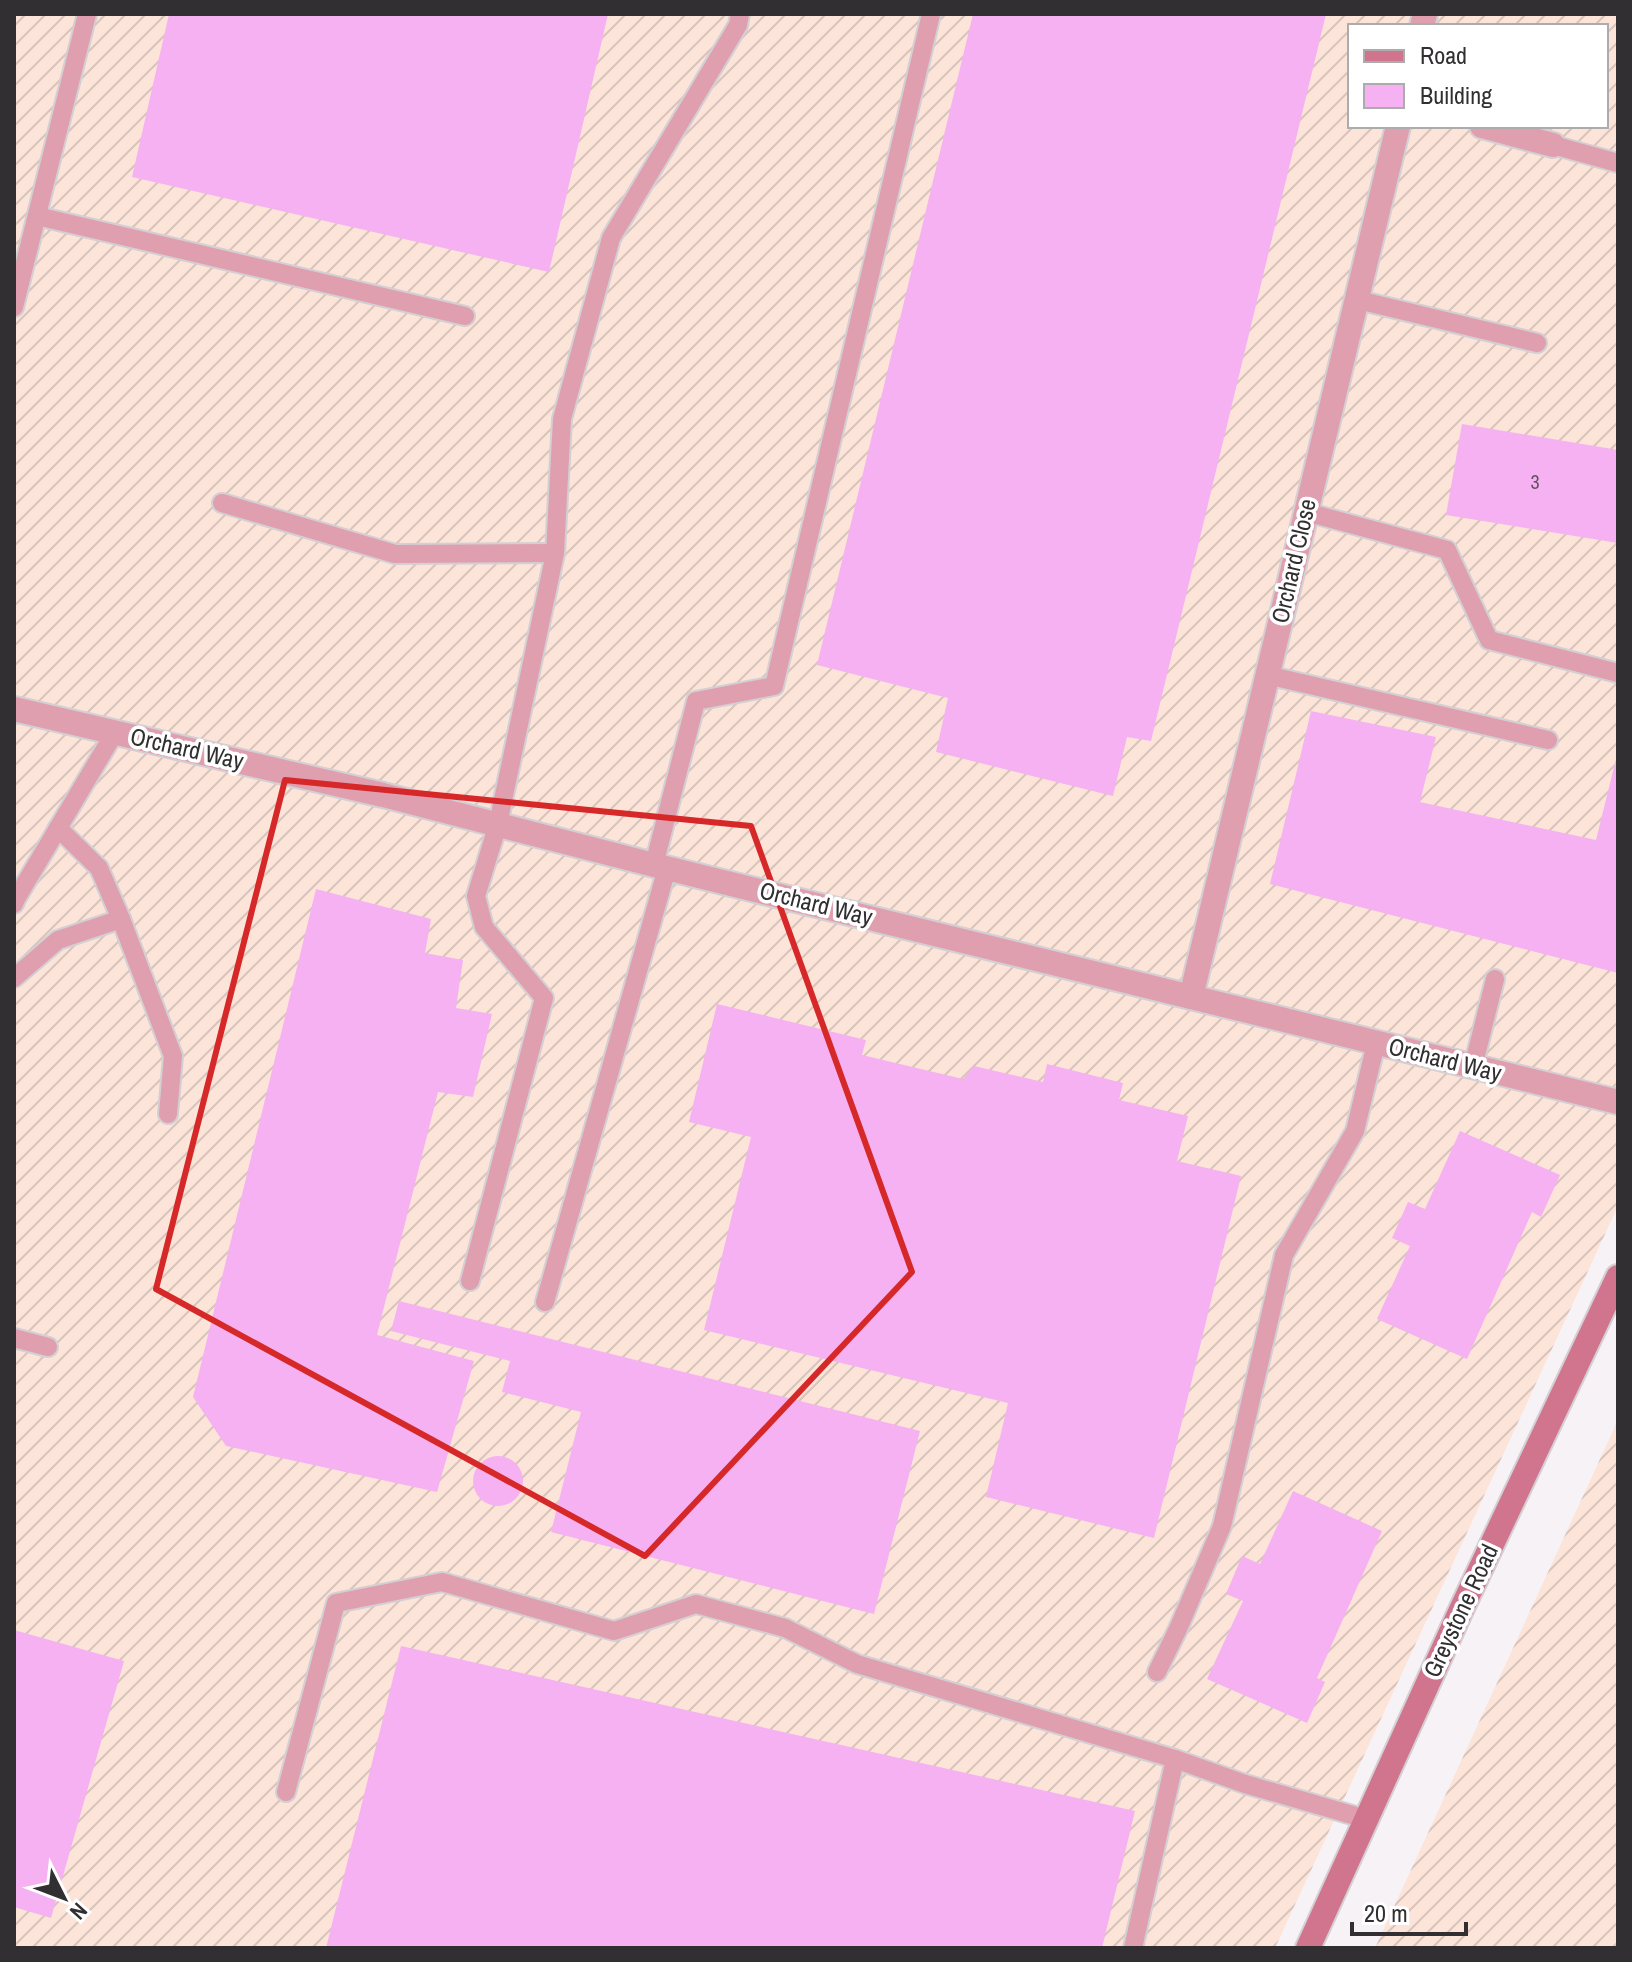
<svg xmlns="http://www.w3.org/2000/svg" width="1632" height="1962" font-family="'Archivo Narrow',sans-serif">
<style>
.industrial{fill:url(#industrial-furrows);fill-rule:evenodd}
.building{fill:#f5b1f1}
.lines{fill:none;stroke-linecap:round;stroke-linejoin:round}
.service-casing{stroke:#d3cfd3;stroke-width:22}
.minor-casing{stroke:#d3cfd3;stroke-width:28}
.secondary-casing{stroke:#d3cfd3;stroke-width:28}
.service{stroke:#e09faf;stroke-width:18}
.minor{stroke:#e09faf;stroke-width:24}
.secondary{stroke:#d1748e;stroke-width:24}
.marked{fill:none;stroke:#d62828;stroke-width:6;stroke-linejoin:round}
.labels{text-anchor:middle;stroke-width:7;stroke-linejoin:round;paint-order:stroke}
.number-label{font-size:20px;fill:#625061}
.street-label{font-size:24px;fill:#312f31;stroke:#fff}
</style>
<defs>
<pattern id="industrial-furrows" width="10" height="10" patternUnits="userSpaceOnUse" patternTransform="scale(2)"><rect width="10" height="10" fill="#fce4d9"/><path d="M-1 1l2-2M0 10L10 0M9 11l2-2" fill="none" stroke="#d8c4bb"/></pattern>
</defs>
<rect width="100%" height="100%" fill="#f7f2f6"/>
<!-- industrial -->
<g class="industrial">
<path d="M14,14h1604v1192l-343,742h-1261zM1350,26h256v100h-256z"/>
<polygon points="1618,1420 1618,1948 1375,1948"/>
</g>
<!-- building -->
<g class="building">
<polygon points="169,14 608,14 549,272 132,177"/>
<polygon points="973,14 1326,14 1151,741 1127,737 1113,796 936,752 948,698 817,665"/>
<polygon points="1462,424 1618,450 1618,543 1446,515"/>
<polygon points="1311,711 1436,737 1420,802 1596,840 1618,751 1618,973 1270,884"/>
<polygon points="316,889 431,919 425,953 463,960 456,1008 492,1014 473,1097 438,1092 377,1335 474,1361 437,1492 226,1446 193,1397"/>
<polygon points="717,1004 866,1040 862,1055 963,1079 974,1066 1043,1082 1047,1064 1123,1083 1119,1100 1188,1116 1177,1161 1241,1176 1154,1538 986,1497 1008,1403 704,1330 751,1137 689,1122"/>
<polygon points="1460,1131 1560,1175 1541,1217 1532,1212 1467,1359 1377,1319 1410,1246 1392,1238 1408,1202 1425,1209"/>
<polygon points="399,1301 920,1431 874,1614 551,1532 581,1412 502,1392 510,1361 391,1331"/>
<circle cx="498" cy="1481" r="25"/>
<polygon points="1293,1491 1382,1531 1317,1678 1325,1682 1307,1723 1207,1679 1243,1601 1226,1594 1242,1556 1260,1564"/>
<polygon points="14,1630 124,1661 51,1918 14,1907"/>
<polygon points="401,1646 1135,1811 1102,1948 326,1948"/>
</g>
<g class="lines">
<defs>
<g id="service">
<polyline points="1553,145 1618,163"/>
<polyline points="37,216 465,316"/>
<polyline points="1358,300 1537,343"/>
<polyline points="14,307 87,14"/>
<polyline points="222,503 395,554 555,553"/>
<polyline points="1306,512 1447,550 1489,640 1618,673"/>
<polyline points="1267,675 1548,740"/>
<polyline points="58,828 99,868 121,919 173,1056 168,1114"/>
<polyline points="654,865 696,701 774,686 931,14"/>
<polyline points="14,904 16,899 115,732"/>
<polyline points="14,978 58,940 121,919"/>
<polyline points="1473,1067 1495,979"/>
<polyline points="470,1281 544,998 484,927 476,896 498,824 555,553 562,419 611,238 738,25 740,14"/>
<polyline points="545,1302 667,868"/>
<polyline points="14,1338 48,1347"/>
<polyline points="1157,1672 1178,1629 1222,1526 1284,1255 1355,1131 1376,1043"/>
<polyline points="286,1792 336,1603 442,1582 614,1631 696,1604 785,1628 857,1664 1175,1759 1245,1784 1366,1819"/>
<polyline points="1133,1948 1175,1759"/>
</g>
<g id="minor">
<polyline points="1422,26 1425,14"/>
<polyline points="1482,126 1553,145"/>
<polyline points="14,709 383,795 654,865 1618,1102"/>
<polyline points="1191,997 1398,126"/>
</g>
<polyline id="secondary" points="1308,1948 1461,1610 1618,1277"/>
</defs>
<!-- service casing -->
<use href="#service" class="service-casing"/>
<!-- minor casing -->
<use href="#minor" class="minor-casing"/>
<!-- secondary casing -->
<use href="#secondary" class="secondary-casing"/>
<!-- service -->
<use href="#service" class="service"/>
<!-- minor -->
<use href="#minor" class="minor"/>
<!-- secondary -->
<use href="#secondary" class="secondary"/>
</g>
<!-- marked area -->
<path class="marked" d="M285,780l466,46 161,446 -267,284 -489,-267z"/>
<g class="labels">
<!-- number labels -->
<g class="number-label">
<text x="1535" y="489">3</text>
</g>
<!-- street labels -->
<g class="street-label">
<text transform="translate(1294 561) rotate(-77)" y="8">Orchard Close</text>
<text transform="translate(187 749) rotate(13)" y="8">Orchard Way</text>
<text transform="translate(816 904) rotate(14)" y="8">Orchard Way</text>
<text transform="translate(1445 1060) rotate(14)" y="8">Orchard Way</text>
<text transform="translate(1461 1611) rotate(-65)" y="8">Greystone Road</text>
</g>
</g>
<!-- border -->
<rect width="1632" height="1962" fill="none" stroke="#312f31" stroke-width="32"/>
<!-- legend -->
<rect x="1348" y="24" width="260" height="104" fill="#ffffff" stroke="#adacad" stroke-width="2"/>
<rect x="1364" y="50" width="40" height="12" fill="#d1748e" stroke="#adacad" stroke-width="2"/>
<text x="1420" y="64" font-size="24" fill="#312f31">Road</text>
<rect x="1364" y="84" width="40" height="24" fill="#f5b1f1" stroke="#adacad" stroke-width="2"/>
<text x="1420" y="104" font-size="24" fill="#312f31">Building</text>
<!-- north arrow -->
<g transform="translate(64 1898) rotate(132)" stroke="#ffffff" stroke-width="6" paint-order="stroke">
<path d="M0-6L14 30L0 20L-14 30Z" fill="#312f31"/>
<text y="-12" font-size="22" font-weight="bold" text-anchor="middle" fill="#312f31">N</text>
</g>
<!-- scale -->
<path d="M1352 1922v12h114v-12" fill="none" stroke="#312f31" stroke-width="4"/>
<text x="1364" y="1922" font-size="24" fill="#312f31" stroke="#ffffff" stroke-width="6" paint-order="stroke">20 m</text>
</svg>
